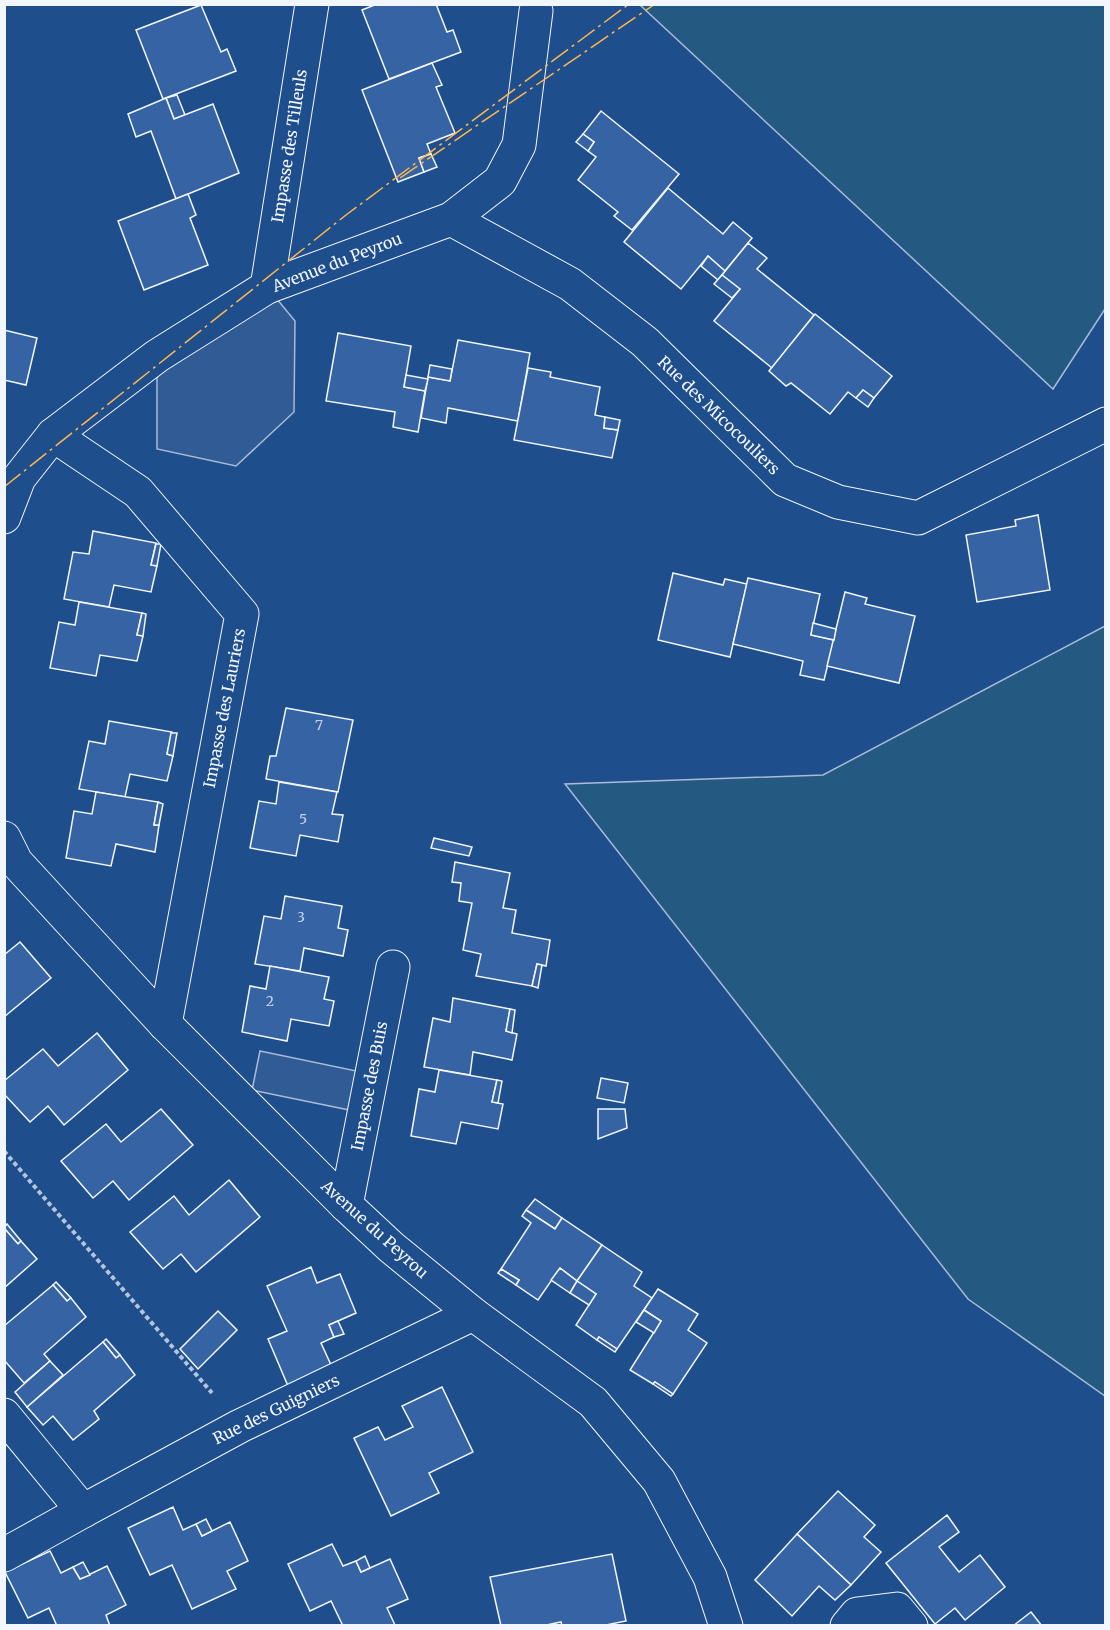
<svg xmlns="http://www.w3.org/2000/svg" width="1110" height="1630" font-family="Merriweather,serif">
<style>
.green{fill:#245a82;stroke:#a8bbd7;stroke-width:1.5}
.parking{fill:#305b95;stroke:#a8bbd7;stroke-width:1.5}
.building{fill:#3563a3;stroke:#f2f6ff;stroke-width:1.5}
.lines{fill:none;stroke-linecap:round;stroke-linejoin:round}
.minor-casing{stroke:#f2f6ff;stroke-width:35}
.path{stroke:#b3c4dc;stroke-width:4;stroke-dasharray:4.5 3;stroke-linecap:butt}
.minor{stroke:#1f4e8c;stroke-width:33}
.power{stroke:#ffb74d;stroke-width:1.5;stroke-dasharray:21 4.5 3 4.5;stroke-linecap:butt}
.labels{text-anchor:middle;stroke-width:4.5;stroke-linejoin:round;paint-order:stroke}
.number-label{font-size:14px;fill:#c3d1e8}
.street-label{font-size:16px;fill:#f2f6ff;stroke:#1f4e8c}
</style>
<rect width="100%" height="100%" fill="#1f4e8c"/>
<!-- green -->
<g class="green">
<polygon points="640,5 1105,5 1105,309 1053,389"/>
<polygon points="1105,626 1105,1396 968,1299 565,784 823,775"/>
</g>
<!-- parking -->
<g class="parking">
<polygon points="267,287 295,321 294,412 236,466 157,449 157,356"/>
<polygon points="260,1051 371,1074 364,1113 252,1090"/>
</g>
<!-- building -->
<g class="building">
<polygon points="377,4 436,4 447,32 453,30 461,52 389,79 362,10"/>
<polygon points="201,5 221,52 227,49 236,71 163,99 136,30"/>
<polygon points="432,63 442,85 436,87 455,133 427,144 431,154 419,158 424,172 398,182 362,90"/>
<polygon points="177,95 185,115 174,119 166,98"/>
<polygon points="166,98 174,119 213,104 239,173 176,199 151,131 136,137 128,114"/>
<polygon points="601,111 679,174 632,230 614,216 618,212 578,180 596,157 588,151 594,142 583,134"/>
<polygon points="583,134 594,142 588,151 576,142"/>
<polygon points="431,154 437,167 424,172 419,158"/>
<polygon points="668,188 723,234 733,222 752,238 725,271 708,256 681,289 624,242"/>
<polygon points="188,194 196,215 190,218 208,265 144,290 118,221"/>
<polygon points="748,243 767,258 757,269 814,315 772,368 714,321 740,289 722,275"/>
<polygon points="708,256 725,271 718,280 701,266"/>
<polygon points="722,275 740,289 732,298 714,284"/>
<polygon points="815,314 892,376 874,398 863,390 856,398 848,392 830,414 791,383 786,386 769,371"/>
<polygon points="4,330 37,338 26,385 4,380"/>
<polygon points="338,333 411,346 404,387 425,391 418,432 393,427 395,412 326,401"/>
<polygon points="458,340 530,353 518,421 448,408 446,423 421,418 428,377 450,381"/>
<polygon points="430,365 452,369 450,381 428,377"/>
<polygon points="528,368 551,372 550,377 600,387 595,415 605,417 604,428 618,430 612,458 514,440"/>
<polygon points="406,375 428,379 425,391 404,387"/>
<polygon points="863,390 874,398 868,407 856,398"/>
<polygon points="605,417 620,420 618,430 604,428"/>
<polygon points="1038,515 1050,590 977,602 966,535 1016,526 1015,520"/>
<polygon points="93,531 156,543 151,565 157,566 151,592 114,585 109,607 64,599 73,552 89,554"/>
<polygon points="156,544 161,544 157,566 151,565"/>
<polygon points="673,573 723,585 725,579 747,584 730,657 658,640"/>
<polygon points="748,578 820,594 811,635 834,640 824,680 800,675 803,661 733,644"/>
<polygon points="845,592 867,598 865,604 915,616 899,683 827,666"/>
<polygon points="79,602 142,613 137,635 143,636 137,661 100,655 96,676 50,668 59,622 75,625"/>
<polygon points="142,613 146,614 143,636 137,635"/>
<polygon points="813,623 836,629 834,640 811,635"/>
<polygon points="286,708 353,720 338,792 266,779 270,756 276,756"/>
<polygon points="109,721 172,732 167,754 173,756 167,781 130,774 125,797 79,789 89,741 105,744"/>
<polygon points="171,733 177,733 173,756 167,754"/>
<polygon points="279,782 337,792 332,814 343,815 338,842 300,835 296,856 250,848 259,801 276,804"/>
<polygon points="96,792 158,802 154,825 159,825 155,852 116,844 111,866 66,858 74,811 92,814"/>
<polygon points="158,802 163,804 159,825 154,825"/>
<polygon points="434,838 472,847 469,856 431,848"/>
<polygon points="455,862 510,873 503,908 516,910 512,933 550,940 546,966 537,964 532,986 476,976 481,954 463,950 472,903 459,901 461,883 452,882"/>
<polygon points="285,896 342,906 338,928 348,930 343,956 304,948 300,971 255,964 264,916 281,919"/>
<polygon points="20,942 51,978 4,1017 4,955"/>
<polygon points="537,964 542,965 538,988 532,986"/>
<polygon points="270,966 329,977 324,999 334,1001 329,1026 291,1019 287,1041 242,1032 250,986 266,989"/>
<polygon points="453,998 510,1009 506,1031 517,1034 512,1060 473,1052 470,1075 424,1067 433,1018 450,1022"/>
<polygon points="510,1009 515,1010 512,1033 506,1031"/>
<polygon points="97,1033 128,1070 64,1125 48,1106 30,1122 4,1094 4,1081 43,1049 58,1066"/>
<polygon points="439,1070 497,1080 492,1102 503,1104 498,1129 461,1122 456,1144 411,1136 419,1089 435,1092"/>
<polygon points="601,1078 628,1083 624,1103 597,1098"/>
<polygon points="497,1080 502,1081 498,1103 492,1102"/>
<polygon points="161,1109 193,1145 129,1200 113,1181 93,1198 61,1161 106,1124 121,1142"/>
<polygon points="598,1109 625,1109 627,1128 598,1139"/>
<polygon points="229,1180 260,1217 196,1272 181,1254 163,1269 130,1232 174,1196 189,1215"/>
<polygon points="535,1199 562,1218 555,1229 526,1210"/>
<polygon points="526,1210 555,1229 562,1218 602,1245 577,1281 560,1268 538,1300 516,1285 519,1280 501,1269 531,1223 522,1216"/>
<polygon points="7,1224 21,1241 18,1244 4,1228"/>
<polygon points="4,1228 18,1244 21,1241 37,1259 4,1288"/>
<polygon points="602,1245 642,1272 634,1286 652,1298 617,1349 599,1337 597,1340 576,1325 596,1294 577,1281"/>
<polygon points="311,1267 317,1283 340,1274 356,1313 329,1325 334,1337 321,1343 332,1367 288,1386 268,1339 287,1331 267,1286"/>
<polygon points="560,1268 577,1281 570,1293 551,1280"/>
<polygon points="501,1269 519,1280 516,1285 498,1273"/>
<polygon points="577,1281 596,1294 589,1305 570,1293"/>
<polygon points="56,1282 71,1298 67,1301 53,1285"/>
<polygon points="53,1285 67,1301 71,1298 86,1317 44,1354 50,1361 24,1383 4,1360 4,1326"/>
<polygon points="658,1289 698,1314 688,1330 707,1343 673,1394 655,1382 653,1384 630,1370 661,1321 644,1310"/>
<polygon points="644,1310 661,1321 654,1333 636,1322"/>
<polygon points="218,1311 237,1330 198,1369 180,1349"/>
<polygon points="338,1321 344,1334 334,1337 329,1325"/>
<polygon points="599,1337 617,1349 615,1352 597,1340"/>
<polygon points="106,1339 120,1355 116,1358 103,1342"/>
<polygon points="103,1342 116,1358 120,1355 135,1375 94,1411 99,1419 73,1440 53,1416 43,1425 27,1407"/>
<polygon points="50,1361 63,1375 27,1407 15,1392"/>
<polygon points="655,1382 673,1394 671,1396 653,1384"/>
<polygon points="442,1387 473,1452 429,1473 439,1493 391,1516 354,1438 378,1427 385,1440 413,1427 402,1406"/>
<polygon points="838,1491 875,1525 864,1537 881,1552 851,1585 797,1534"/>
<polygon points="173,1507 183,1530 196,1524 202,1536 230,1522 248,1561 227,1571 236,1589 192,1609 172,1565 150,1575 128,1528"/>
<polygon points="947,1515 959,1532 939,1547 959,1572 980,1555 1005,1587 965,1620 955,1608 935,1624 886,1563"/>
<polygon points="206,1519 212,1531 202,1536 196,1524"/>
<polygon points="797,1534 851,1585 835,1600 819,1586 792,1616 755,1580"/>
<polygon points="332,1544 343,1566 356,1561 361,1572 390,1559 408,1599 387,1608 395,1625 343,1626 331,1601 310,1611 288,1564"/>
<polygon points="50,1551 61,1573 73,1567 80,1579 107,1566 126,1605 106,1615 110,1626 57,1626 49,1608 28,1618 5,1572"/>
<polygon points="612,1554 626,1621 601,1626 562,1626 561,1622 542,1626 501,1626 490,1577"/>
<polygon points="365,1556 370,1568 361,1572 356,1561"/>
<polygon points="83,1562 90,1575 80,1579 73,1567"/>
<polygon points="1031,1612 1042,1626 1013,1626"/>
</g>
<g class="lines">
<defs>
<g id="minor">
<polyline points="451,219 570,284 645,342 785,480 838,502 918,518 1106,424"/>
<polyline points="267,287 312,4"/>
<polyline points="53,435 138,492 242,614 165,1024"/>
<polyline points="4,517 19,478 53,435 157,356 267,287 451,219 500,181 519,145 536,11"/>
<polyline points="4,838 16,862 165,1024 346,1205 391,1247 473,1314 593,1402 659,1481 710,1577 726,1626"/>
<polyline points="346,1205 393,967"/>
<polyline points="4,1415 83,1511 240,1426 473,1314"/>
<polyline points="4,1555 83,1511"/>
<polyline points="847,1626 857,1614 897,1609 911,1626"/>
</g>
</defs>
<!-- minor casing -->
<use href="#minor" class="minor-casing"/>
<!-- path -->
<polyline class="path" points="4,1151 212,1393"/>
<!-- minor -->
<use href="#minor" class="minor"/>
<!-- power -->
<g class="power">
<polyline points="400,178 655,4"/>
<polyline points="4,487 346,215 629,4"/>
</g>
</g>
<g class="labels">
<!-- number labels -->
<g class="number-label">
<text x="319" y="730">7</text>
<text x="303" y="824">5</text>
<text x="301" y="922">3</text>
<text x="270" y="1006">2</text>
</g>
<!-- street labels -->
<g class="street-label">
<text transform="translate(289 146) rotate(-81)" y="6">Impasse des Tilleuls</text>
<text transform="translate(337 262) rotate(-21)" y="6">Avenue du Peyrou</text>
<text transform="translate(719 415) rotate(44)" y="6">Rue des Micocouliers</text>
<text transform="translate(224 708) rotate(-79)" y="6">Impasse des Lauriers</text>
<text transform="translate(369 1086) rotate(-79)" y="6">Impasse des Buis</text>
<text transform="translate(375 1229) rotate(42)" y="6">Avenue du Peyrou</text>
<text transform="translate(276 1409) rotate(-26)" y="6">Rue des Guigniers</text>
</g>
</g>
<!-- border -->
<rect width="1110" height="1630" fill="none" stroke="#f2f6ff" stroke-width="12"/>
</svg>
